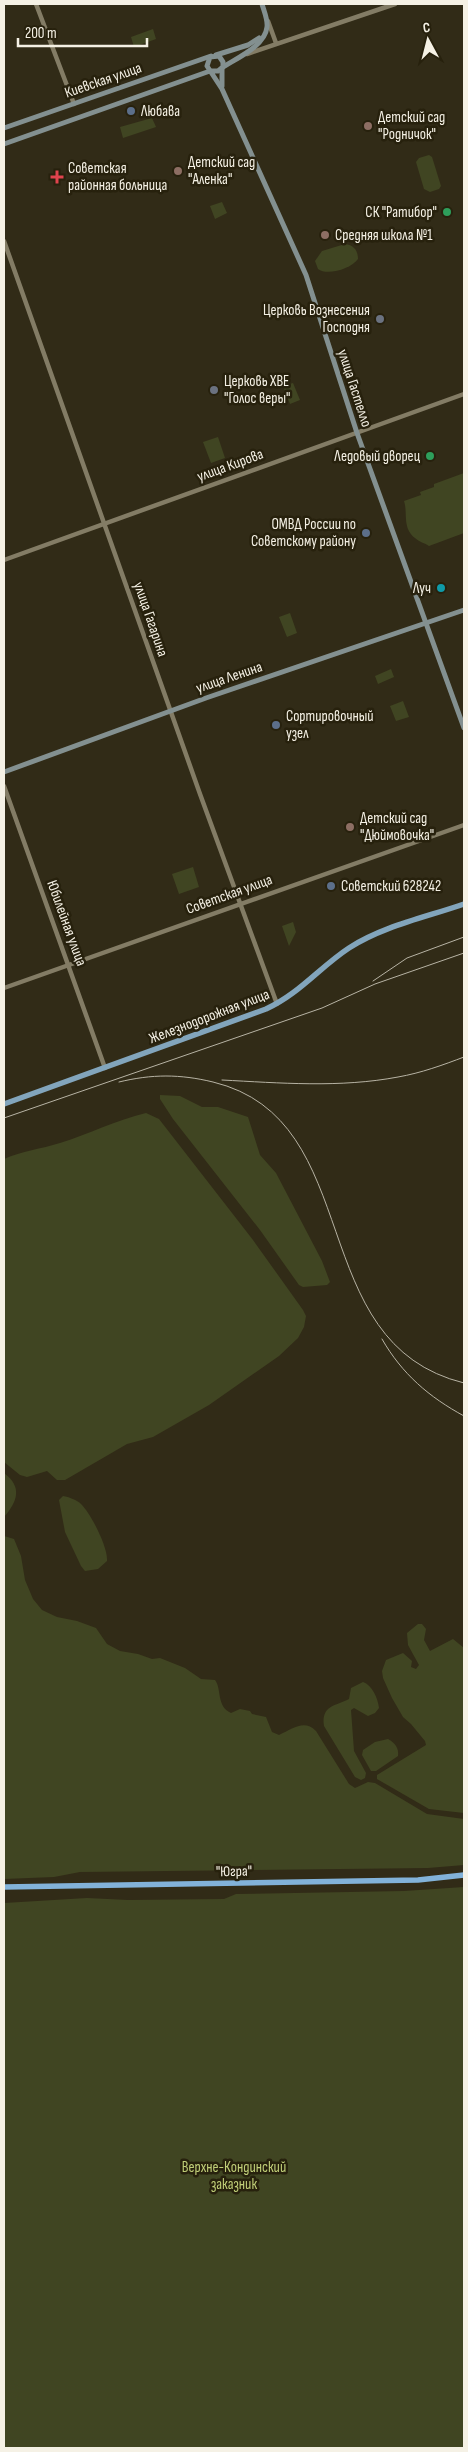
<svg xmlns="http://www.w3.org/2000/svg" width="468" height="2452" font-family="'Sofia Sans Condensed',sans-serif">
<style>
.green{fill:#404522}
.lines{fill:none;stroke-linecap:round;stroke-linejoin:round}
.tertiary{stroke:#837c65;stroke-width:4.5}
.secondary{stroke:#839090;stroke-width:5}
.primary{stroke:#82a5bc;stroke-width:5.5}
.trunk{stroke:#82b2d9;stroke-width:5.5}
.rail{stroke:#b7b3a4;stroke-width:1}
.service-dot{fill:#5c6f8a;stroke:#27210d;stroke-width:2}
.education-dot{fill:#8d6e63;stroke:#27210d;stroke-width:2}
.health-dot{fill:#e0444e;stroke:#27210d;stroke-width:2}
.leisure-dot{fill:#2e9e5b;stroke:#27210d;stroke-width:2}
.worship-dot{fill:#6b7280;stroke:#27210d;stroke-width:2}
.culture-dot{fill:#0f9aa8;stroke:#27210d;stroke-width:2}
.labels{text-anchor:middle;stroke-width:5;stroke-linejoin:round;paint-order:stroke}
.street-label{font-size:15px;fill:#f5f1e5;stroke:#27210d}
.poi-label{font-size:15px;fill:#f5f1e5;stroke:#27210d;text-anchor:start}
.park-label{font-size:15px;fill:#c0ce78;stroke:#27210d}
</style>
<rect width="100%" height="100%" fill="#312b17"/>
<!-- green -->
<g class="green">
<polygon points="153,29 156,39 134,47 131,37"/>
<polygon points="152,118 156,127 123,138 120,127"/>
<polygon points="429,155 432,157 441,186 439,189 430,192 424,189 416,162 419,158"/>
<polygon points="222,202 227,213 215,219 210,206"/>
<path d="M345,244c9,1 13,7 13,15 -7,10 -31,17 -40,10l-3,-8 7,-10z"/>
<polygon points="293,383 300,400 290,404 283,386"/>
<polygon points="218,437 225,458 211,463 203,442"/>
<path d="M464,473v60l-35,13c-4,-3 -10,-4 -14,-8 -13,-10 -7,-25 -11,-37l17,-6 -1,-3 14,-5v-3z"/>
<polygon points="290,613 297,633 287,637 279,617"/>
<polygon points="391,669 394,677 378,684 375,676"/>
<polygon points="403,701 409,717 396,721 390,706"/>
<polygon points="193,867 199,887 179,894 172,874"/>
<polygon points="387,879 390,887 372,893 370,892 369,885"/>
<polygon points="293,922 296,932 289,946 282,926"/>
<polygon points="160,1095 180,1096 202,1107 218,1107 248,1117 260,1155 276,1173 322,1261 330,1282 327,1285 303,1287 299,1285 260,1230 173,1119 160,1099"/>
<path d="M146,1113l13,6 94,121 50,70 3,6 -2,11 -6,11 -19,18 -70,49 -56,32 -26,7 -62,36h-8l-10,-9 -20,6 -7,-2 -16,-13v-303c18,-8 37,-10 56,-16 29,-9 56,-23 86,-30z"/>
<path d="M4,1473c19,14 13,29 0,44z"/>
<path d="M63,1496c6,1 14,4 18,8 10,10 27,43 26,57l-9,8 -13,2 -4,-5 -16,-34 -6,-32z"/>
<path d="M4,1536l10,3 7,17 4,24 8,19 9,11 15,7 20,4 19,7 11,16 13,7 18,3 14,5 8,-1 25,10 16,11 14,1c7,9 1,26 16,33l9,-4 10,2 2,3 14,3 6,15 7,3c14,-6 25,-16 37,-4l33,53 6,4 13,-6 7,1 52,31 37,5v46l-36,3 -348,4 -26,5 -50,2z"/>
<polygon points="418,1624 422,1624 426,1629 424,1640 430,1651 453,1639 464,1648 464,1813 429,1809 377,1779 377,1775 426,1745 425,1741 411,1724 403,1717 392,1698 383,1678 382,1671 386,1660 403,1653 412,1661 411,1667 416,1669 419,1665 408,1645 407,1633"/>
<path d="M363,1682c9,3 15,16 16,26l-4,5 -7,3 -14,-8 -3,2 3,41 12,22 -1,5 -4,2 -6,-3 -31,-51c-3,-21 12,-20 25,-27l2,-11z"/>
<path d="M388,1739c7,4 11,9 10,17l-22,15h-5l-9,-16 1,-5 12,-8z"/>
<polygon points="464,1887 464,2448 4,2448 4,1903 87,1898 128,1900 224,1899 236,1894 404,1891"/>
</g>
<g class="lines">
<!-- tertiary -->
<g class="tertiary">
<polyline points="36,4 74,104"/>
<polyline points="268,21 276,43"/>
<polyline points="247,54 395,4"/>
<polyline points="4,241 200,794 277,1004"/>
<polyline points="4,560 464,394"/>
<polyline points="4,786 105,1068"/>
<polyline points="4,988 464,825"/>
</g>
<!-- secondary -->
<g class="secondary">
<polyline points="216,55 248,45 259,38"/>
<path d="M223,67c14,-9 42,-21 44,-40 1,-7 -3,-16 -5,-23"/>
<polyline points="212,71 218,71 223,67 223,62 219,56 210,57 207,66 222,89 306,275 357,433 464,728"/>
<polyline points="222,86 222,68"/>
<polyline points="4,128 211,56"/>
<polyline points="4,144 210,71"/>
<polyline points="4,772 206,698 464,610"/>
</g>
<!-- primary -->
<path class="primary" d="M4,1104l262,-95c33,-15 54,-42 83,-61 34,-22 78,-31 115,-44"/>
<!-- trunk -->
<polyline class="trunk" points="4,1887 418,1880 464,1875"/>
<!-- rail -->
<g class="rail">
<polyline points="373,981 407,958 464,937"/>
<path d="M222,1080c58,3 118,8 176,-3 23,-4 45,-12 66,-20"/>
<path d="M119,1082c33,-8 61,-8 94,0 156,38 88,261 251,301"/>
<polyline points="4,1118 322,1008 375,984 464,953"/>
<path d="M382,1339c20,35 47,58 82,77"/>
</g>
</g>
<!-- markers -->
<g class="service-dot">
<circle cx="131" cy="111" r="5"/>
<circle cx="366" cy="533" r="5"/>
<circle cx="276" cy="725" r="5"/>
<circle cx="331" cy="886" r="5"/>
</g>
<g class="education-dot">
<circle cx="368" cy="126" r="5"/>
<circle cx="178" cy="171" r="5"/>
<circle cx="325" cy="235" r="5"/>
<circle cx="350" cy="827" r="5"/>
</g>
<path class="health-dot" d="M54.5 169.5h5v5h5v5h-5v5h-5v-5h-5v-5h5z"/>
<g class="leisure-dot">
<circle cx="447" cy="212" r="5"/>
<circle cx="430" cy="456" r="5"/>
</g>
<g class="worship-dot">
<circle cx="380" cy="319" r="5"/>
<circle cx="214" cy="390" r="5"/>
</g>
<circle class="culture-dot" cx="441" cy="588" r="5"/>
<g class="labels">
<!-- street labels -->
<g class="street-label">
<text transform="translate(103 80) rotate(-19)" y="5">Киевская улица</text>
<text transform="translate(355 388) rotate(72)" y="5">улица Гастелло</text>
<text transform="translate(230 465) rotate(-20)" y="5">улица Кирова</text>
<text transform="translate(151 619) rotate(71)" y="5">улица Гагарина</text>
<text transform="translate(229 677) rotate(-19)" y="5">улица Ленина</text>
<text transform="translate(229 894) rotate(-20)" y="5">Советская улица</text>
<text transform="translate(67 923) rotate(70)" y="5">Юбилейная улица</text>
<text transform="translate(209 1016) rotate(-21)" y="5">Железнодорожная улица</text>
<text transform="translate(234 1871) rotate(-1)" y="5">"Югра"</text>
</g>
<!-- poi labels -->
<g class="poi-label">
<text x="141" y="116">Любава</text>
<text x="378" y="122">Детский сад<tspan x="378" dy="17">"Родничок"</tspan></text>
<text x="188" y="167">Детский сад<tspan x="188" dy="17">"Аленка"</tspan></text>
<text x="68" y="173">Советская<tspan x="68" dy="17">районная больница</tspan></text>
<text x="437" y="217" text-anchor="end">СК "Ратибор"</text>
<text x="335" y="240">Средняя школа №1</text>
<text x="370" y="315" text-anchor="end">Церковь Вознесения<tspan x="370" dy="17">Господня</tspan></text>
<text x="224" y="386">Церковь ХВЕ<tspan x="224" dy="17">"Голос веры"</tspan></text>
<text x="420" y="461" text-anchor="end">Ледовый дворец</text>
<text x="356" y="529" text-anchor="end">ОМВД России по<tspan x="356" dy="17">Советскому району</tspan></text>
<text x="431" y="593" text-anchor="end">Луч</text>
<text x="286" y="721">Сортировочный<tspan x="286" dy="17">узел</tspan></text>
<text x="360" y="823">Детский сад<tspan x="360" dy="17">"Дюймовочка"</tspan></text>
<text x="341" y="891">Советский 628242</text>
</g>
<!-- park labels -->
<g class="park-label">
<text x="234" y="2172">Верхне-Кондинский<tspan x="234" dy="17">заказник</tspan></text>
</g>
</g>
<!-- border -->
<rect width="468" height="2452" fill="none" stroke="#f5f1e5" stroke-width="10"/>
<!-- north arrow -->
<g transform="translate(428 40) rotate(353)" stroke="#27210d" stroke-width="4" paint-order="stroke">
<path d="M0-4L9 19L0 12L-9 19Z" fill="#f5f1e5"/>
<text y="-8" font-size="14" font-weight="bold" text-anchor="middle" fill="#f5f1e5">С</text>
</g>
<!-- scale -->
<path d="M18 38v8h129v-8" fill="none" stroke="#f5f1e5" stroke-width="2.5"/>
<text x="25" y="38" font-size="15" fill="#f5f1e5" stroke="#27210d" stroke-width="4" paint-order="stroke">200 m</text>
</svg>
